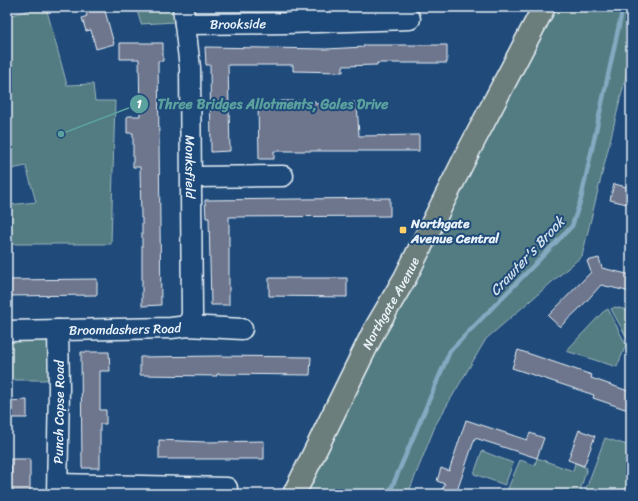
<svg xmlns="http://www.w3.org/2000/svg" width="638" height="501" font-family="Sriracha,sans-serif">
<style>
.green{fill:#527b82;stroke:#9db6bd}
.lines{fill:none;stroke-linecap:round;stroke-linejoin:round}
.stream{stroke:#84a9c1;stroke-width:4.5}
.building{fill:#6d768d;stroke:#e8f1f8}
.minor-casing{stroke:#e8f1f8;stroke-width:23}
.major-casing{stroke:#e8f1f8;stroke-width:25}
.minor{stroke:#1f4a7a;stroke-width:20}
.major{stroke:#6c7e7c;stroke-width:22}
.poi-dot{fill:#ffd166;stroke:#1f4a7a;stroke-width:1.5}
.labels{text-anchor:middle;stroke-width:4;stroke-linejoin:round;paint-order:stroke}
.street-label{font-size:13px;fill:#e8f1f8;stroke:#1f4a7a}
.poi-label{font-size:13px;font-weight:bold;fill:#e8f1f8;stroke:#1f4a7a;text-anchor:start}
.water-label{font-size:14px;font-style:italic;fill:#cfdfea;stroke:#1f4a7a}
.leader{fill:none;stroke:#5ba19e;stroke-width:1.5}
.callout-dot{fill:#5ba19e;stroke:#1f4a7a;stroke-width:1.5}
.mark-label{font-size:12px;text-anchor:middle;font-weight:bold;fill:#fff}
.callout-label{font-size:14px;text-anchor:middle;font-weight:bold;fill:#5ba19e;stroke:#1f4a7a;stroke-width:4;stroke-linejoin:round;paint-order:stroke}
</style>
<rect width="100%" height="100%" fill="#1f4a7a"/>
<filter id="ink" filterUnits="userSpaceOnUse"><feTurbulence type="fractalNoise" baseFrequency=".025" numOctaves="2"/><feDisplacementMap in="SourceGraphic" scale="8" xChannelSelector="R" yChannelSelector="G"/><feConvolveMatrix kernelMatrix="1 2 1 2 8 2 1 2 1" color-interpolation-filters="sRGB"/></filter>
<g filter="url(#ink)">
<!-- green -->
<g class="green">
<polygon points="42,7 46,7 67,85 93,84 95,101 115,101 111,244 12,244 9,205 36,202 26,166 7,170 7,16"/>
<polygon points="136,7 173,7 175,22 141,24"/>
<polygon points="554,7 631,7 631,55 582,256 486,339 436,424 408,494 303,494"/>
<polygon points="615,307 631,311 631,345 611,309"/>
<polygon points="608,309 626,345 617,367 566,351 603,312"/>
<polygon points="42,337 52,343 54,371 46,380 7,380 7,338"/>
<polygon points="605,438 627,445 629,454 631,454 631,494 584,494"/>
<polygon points="482,451 513,463 505,485 474,474"/>
<polygon points="537,458 573,471 575,463 587,468 579,494 506,493 520,460 535,465"/>
</g>
<g class="lines">
<!-- stream -->
<polyline class="stream" points="389,494 450,351 572,226 581,199 623,7"/>
</g>
<!-- building -->
<g class="building">
<polygon points="85,7 104,7 114,44 96,49 91,30 86,31 82,18 87,16"/>
<polygon points="120,43 163,43 163,61 158,61 161,305 142,306 142,218 141,218 140,167 133,167 133,133 127,133 127,116 140,116 139,59 120,59"/>
<polygon points="364,45 447,45 447,63 377,63 377,65 343,66 343,72 293,71 293,65 228,65 230,151 211,152 210,65 206,65 205,47 326,49 364,47"/>
<polygon points="281,101 315,101 315,104 357,102 359,136 419,135 419,151 274,151 274,159 259,159 258,103 281,102"/>
<polygon points="614,184 631,188 631,205 610,200"/>
<polygon points="390,198 390,216 229,217 229,305 211,305 209,218 206,218 205,200"/>
<polygon points="599,258 602,268 631,275 631,292 601,285 583,305 560,327 548,316 591,272 587,261"/>
<polygon points="269,278 347,278 347,297 269,296"/>
<polygon points="97,279 97,295 7,296 7,280"/>
<polygon points="518,350 592,375 591,378 631,392 631,411 593,398 594,395 512,368"/>
<polygon points="81,352 109,352 110,371 100,371 100,410 106,410 106,424 100,424 100,468 82,468"/>
<polygon points="218,356 311,357 310,375 217,374 217,376 140,375 140,357"/>
<polygon points="27,400 27,418 7,418 7,401"/>
<polygon points="466,420 527,440 530,433 544,438 537,458 475,438 456,494 440,494 445,484 437,481 441,468 449,471"/>
<polygon points="579,430 595,436 584,466 568,460"/>
<polygon points="159,440 205,442 264,441 264,459 159,459"/>
<rect x="11" y="459" width="19" height="35"/>
</g>
<g class="lines">
<defs>
<g id="minor">
<path id="s1" d="M183,7l7,61 2,247 -4,11"/>
<path id="s2" d="M185,24l103,-1 122,-4"/>
<polyline points="192,177 283,176"/>
<path id="s3" d="M7,331l164,-3 17,-2 54,3"/>
<polyline points="58,484 227,488"/>
<path id="s4" d="M57,494l2,-106 -1,-58"/>
</g>
<g id="major">
<path id="s5" d="M294,494l80,-163 31,-53 63,-126 76,-145"/>
</g>
</defs>
<!-- minor casing -->
<use href="#minor" class="minor-casing"/>
<!-- major casing -->
<use href="#major" class="major-casing"/>
<!-- minor -->
<use href="#minor" class="minor"/>
<!-- major -->
<use href="#major" class="major"/>
</g>
</g>
<!-- markers -->
<rect class="poi-dot" x="399" y="226" width="8" height="8" rx="2"/>
<g class="labels">
<!-- street labels -->
<g class="street-label">
<text dy="5" stroke="none"><textPath href="#s2" startOffset="53">Brookside</textPath></text>
<text dy="5" stroke="none"><textPath href="#s1" startOffset="160">Monksfield</textPath></text>
<text dy="5" stroke="none"><textPath href="#s5" startOffset="214">Northgate Avenue</textPath></text>
<text dy="5" stroke="none"><textPath href="#s3" startOffset="118">Broomdashers Road</textPath></text>
<text dy="5" stroke="none"><textPath href="#s4" startOffset="82">Punch Copse Road</textPath></text>
</g>
<!-- poi labels -->
<g class="poi-label">
<text x="411" y="228">Northgate<tspan x="411" dy="15">Avenue Central</tspan></text>
</g>
<!-- water labels -->
<g class="water-label">
<text transform="translate(527 256) rotate(-47)" y="5">Crawter's Brook</text>
</g>
</g>
<!-- callouts -->
<path class="leader" d="M61 134L139 104"/>
<g class="callout-dot">
<circle cx="61" cy="134" r="4"/>
<circle cx="139" cy="104" r="10"/>
</g>
<g class="mark-label">
<text x="139" y="108">1</text>
</g>
<g class="callout-label">
<text x="273" y="109">Three Bridges Allotments, Gales Drive</text>
</g>
<!-- margin -->
<rect width="638" height="501" fill="none" stroke="#1f4a7a" stroke-width="24"/>
<rect x="12" y="12" width="614" height="477" fill="none" stroke="#e8f1f8" stroke-width="1.5" filter="url(#ink)"/>
</svg>
